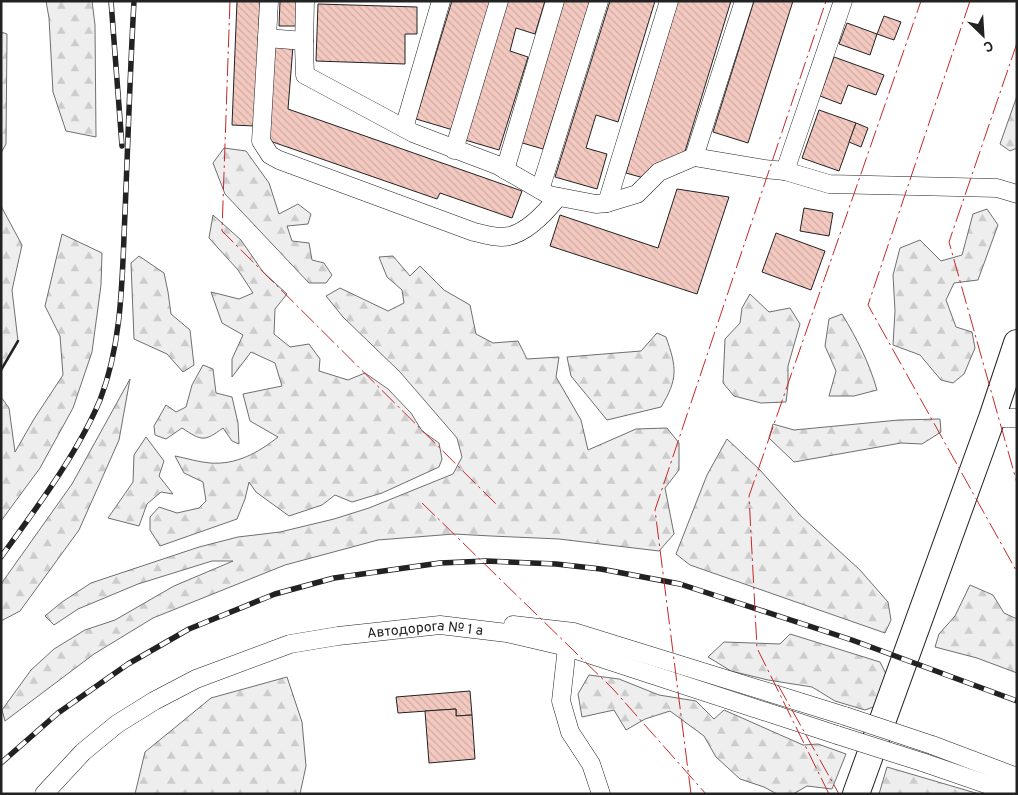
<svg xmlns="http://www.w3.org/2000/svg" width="1018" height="795" font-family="Overpass,sans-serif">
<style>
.forest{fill:url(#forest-firs);stroke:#6f6f6f}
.building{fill:url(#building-back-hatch);stroke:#222}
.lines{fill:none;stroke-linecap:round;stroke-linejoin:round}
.minor-casing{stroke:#222;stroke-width:19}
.highway-casing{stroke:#222;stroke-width:28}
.minor{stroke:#fff;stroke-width:18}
.highway{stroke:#fff;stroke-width:26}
.rail-casing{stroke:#222;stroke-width:5.5}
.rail{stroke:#fff;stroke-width:4;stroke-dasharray:11;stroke-linecap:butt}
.minor-bridge-casing{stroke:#222;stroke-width:19;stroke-linecap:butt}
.minor-bridge{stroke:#fff;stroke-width:18}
.wall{stroke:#222;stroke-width:2.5}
.power{stroke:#c62828;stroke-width:1;stroke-dasharray:18 4 2.5 4;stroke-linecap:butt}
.labels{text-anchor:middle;stroke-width:4;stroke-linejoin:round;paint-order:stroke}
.street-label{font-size:14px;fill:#222;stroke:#fff}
</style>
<defs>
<pattern id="forest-firs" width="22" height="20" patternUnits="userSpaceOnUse" patternTransform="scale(1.25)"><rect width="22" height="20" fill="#eee"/><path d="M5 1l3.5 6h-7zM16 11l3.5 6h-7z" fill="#ccc"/></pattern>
<pattern id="building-back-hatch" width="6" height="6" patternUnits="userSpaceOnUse" patternTransform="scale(1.25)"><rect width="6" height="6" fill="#f3c9c0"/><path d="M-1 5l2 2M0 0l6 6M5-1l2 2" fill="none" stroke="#d0aca5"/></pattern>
</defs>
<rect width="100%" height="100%" fill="#fff"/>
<!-- forest -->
<g class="forest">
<polygon points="46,1 92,1 95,25 96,137 66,131 53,92 49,18"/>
<polygon points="1,32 7,34 6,144 1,153"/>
<polygon points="1017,96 1017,148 1010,151 1000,144"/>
<polygon points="224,148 246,151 269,183 279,214 298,204 311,214 308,224 287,226 292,241 309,243 312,260 324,263 332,275 326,283 309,283 225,194 213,163"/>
<polygon points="1,206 22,245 12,290 18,341 1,370"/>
<polygon points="987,209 998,225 978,280 954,283 946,300 956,327 972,332 975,348 964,374 953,383 941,380 920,355 893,345 895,311 893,275 900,248 920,240 941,261 962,255 973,214"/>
<path d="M213,215l28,25 22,32 24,22 -12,15 -1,25 16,13 19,-3 11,15 -1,12 29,9 17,-7 23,16 23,24 11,18 17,12 3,16 -3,8 -57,26 -30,9 -17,-7 -13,10 -33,11 -33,-24 -7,-10 -4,17 -8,20 -77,27 -10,-16v-13l9,-10 18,6 22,-5 7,-7 -3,-19 -19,-9 -9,-17c11,2 23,6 35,7 26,2 48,-10 68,-26l-28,-16 -7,-27 39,-8 -7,-23 -24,-11 -19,25v-18l11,-24 -21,-12 -11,-31 28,7 14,-6 -15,-23 -29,-32z"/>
<polygon points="62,234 102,253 101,285 92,352 73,408 40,468 1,521 1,397 9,408 15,452 34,419 63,375 60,336 45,306"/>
<polygon points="139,256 164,273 168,292 171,314 190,330 194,365 183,372 167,354 134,339 131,263"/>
<polygon points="393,256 410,276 420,266 444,290 470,305 476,334 493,343 518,341 527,359 559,357 556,377 581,420 588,450 636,429 667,428 679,443 679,470 665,488 674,534 659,551 559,539 491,536 454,534 378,540 285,565 153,618 94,654 5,721 2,710 31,670 54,649 85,630 115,620 174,586 233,561 212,561 138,584 78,609 54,625 45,616 62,602 91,583 199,547 238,537 280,532 334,519 369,508 453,474 462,457 457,438 400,372 343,317 326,296 340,288 388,311 404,303 402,290 387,277 379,257"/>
<polygon points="750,294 769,312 790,308 800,324 788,366 788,386 786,402 761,403 734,396 723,383 725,339 740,323 742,308"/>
<path d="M842,314c15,25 27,48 35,76l-23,6h-25l7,-25 -11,-25 4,-27z"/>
<path d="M657,333l9,4c11,31 12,42 -5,70l-54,13 -36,-44 -4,-19 74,-6z"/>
<path d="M203,365l10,4 3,24 16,4 6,26 1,21 -7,-3 -9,-13c-19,14 -21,13 -41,0l-16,11 -11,-4 -1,-9 12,-21 10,7 10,-5 6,-22z"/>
<polygon points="130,379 119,440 79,530 20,611 1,621 1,584 72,484"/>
<polygon points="940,419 941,432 922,444 901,443 794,462 769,438 773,424 794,430 899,420"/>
<polygon points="146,437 164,461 159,476 173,494 161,492 147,504 139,526 108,518 133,482 134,455"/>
<polygon points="727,439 760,470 801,516 860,570 888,602 891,620 885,633 690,565 676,554 707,475"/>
<polygon points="970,585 993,595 1004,613 1017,619 1017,673 977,658 935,647 939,634 955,616"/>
<polygon points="790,634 880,662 889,680 879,705 865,710 835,701 812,687 768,680 731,671 708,657 724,642 780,644"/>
<polygon points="589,675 619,679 659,695 696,701 714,719 724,710 803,745 818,744 846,754 832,789 807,786 793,794 777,794 764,787 740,779 716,757 704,736 670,711 645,719 626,730 614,710 582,717 578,694"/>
<polygon points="287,677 302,722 306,766 300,794 135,794 145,752 211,698"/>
<polygon points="887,767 979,794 879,794"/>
</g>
<!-- building -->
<g class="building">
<polygon points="237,1 260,1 255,126 232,125"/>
<polygon points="280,1 297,1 296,26 279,26"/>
<polygon points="452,1 492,1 453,130 416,119"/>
<polygon points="507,1 545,1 535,34 516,28 510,51 528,57 499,150 465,140"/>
<polygon points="564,1 590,1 543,149 519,142"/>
<polygon points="610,1 655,1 618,122 596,115 586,148 607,154 597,189 555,177"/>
<polygon points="678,1 731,1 679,171 651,180 626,173"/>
<polygon points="754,1 793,1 748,143 713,132"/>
<polygon points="318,4 417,7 417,34 405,34 405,64 316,61"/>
<polygon points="884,16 901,22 894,40 877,34"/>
<polygon points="847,23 877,34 870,55 839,44"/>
<polygon points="274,45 293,46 288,109 522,191 512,218 440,193 437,199 267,140"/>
<polygon points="834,57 884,75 876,95 848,85 841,104 820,96"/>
<polygon points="819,110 856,123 839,171 802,158"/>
<polygon points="856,123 868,128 861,147 849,142"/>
<polygon points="677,189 729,197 697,294 550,246 560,215 658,248"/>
<polygon points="804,208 833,213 829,236 800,231"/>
<polygon points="776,233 825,251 811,290 762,272"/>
<polygon points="470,691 472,715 456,716 456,709 398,713 396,697"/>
<polygon points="456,709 456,716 472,715 475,759 429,763 425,711"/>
</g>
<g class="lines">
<defs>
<g id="minor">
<polyline points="269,1 267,38 304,41"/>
<polyline points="305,1 304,46 305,75 413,133 497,165 549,195 596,204 607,203 637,194 659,172 694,157 764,169 785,171 829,184 997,188 1017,194"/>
<path d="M267,38l-6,103 9,14 9,5 195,72c11,2 24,7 35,4 19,-4 37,-24 49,-39"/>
<polyline points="404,128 441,1"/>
<polyline points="454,150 499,1"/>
<polyline points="694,157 744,1"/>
<polyline points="505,170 555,1"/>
<polyline points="785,171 843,1"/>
<polyline points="540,190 599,1"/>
<polyline points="607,203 669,1"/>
<polyline points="992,418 1017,418"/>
<polyline points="513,625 574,632 845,716"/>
<polyline points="567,647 561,701 570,732 591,764 601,794"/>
<polyline points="932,745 1017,777"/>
<polyline points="922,762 1015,794"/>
<path id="s1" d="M44,794l39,-42 34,-28 37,-23 42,-22 94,-35 48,-8 102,-11 67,8 60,14 270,88"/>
</g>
<polyline id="highway" points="856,794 992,418 1017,343"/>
</defs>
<!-- minor casing -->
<use href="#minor" class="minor-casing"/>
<!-- highway casing -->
<use href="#highway" class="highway-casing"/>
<!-- minor -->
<use href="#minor" class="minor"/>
<!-- highway -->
<use href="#highway" class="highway"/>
<defs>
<g id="rail">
<polyline points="111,1 122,146"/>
<path d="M1,557c34,-47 77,-104 99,-157 23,-59 22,-125 25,-187 3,-71 5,-141 9,-212"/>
<polyline points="1,763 58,713 128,664 189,629 275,594 334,578 440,563 486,561 556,564 601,569 680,584 852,640 1017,701"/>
</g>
</defs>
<!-- rail casing -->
<use href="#rail" class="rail-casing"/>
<!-- rail -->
<use href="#rail" class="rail"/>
<defs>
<g id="minor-bridge">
<polyline points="845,716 932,745"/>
<polyline points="837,735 922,762"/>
</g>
</defs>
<!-- minor-bridge casing -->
<use href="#minor-bridge" class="minor-bridge-casing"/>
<!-- minor-bridge -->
<use href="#minor-bridge" class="minor-bridge"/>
<!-- wall -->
<polyline class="wall" points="1,370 18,341"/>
<!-- power -->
<g class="power">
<polyline points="230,1 222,231 497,505"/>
<polyline points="970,1 868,305 1017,572"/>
<polyline points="1017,43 949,242 1017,483"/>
<polyline points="422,503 613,689 706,794"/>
<polyline points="778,685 839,794"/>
<polyline points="691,794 655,510 826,1"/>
<polyline points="829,794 757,648 749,496 921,1"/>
</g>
</g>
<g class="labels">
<!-- street labels -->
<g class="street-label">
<text dy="5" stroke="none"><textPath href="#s1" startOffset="429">Автодорога № 1 а</textPath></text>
</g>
</g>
<!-- border -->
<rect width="1018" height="795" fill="none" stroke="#222222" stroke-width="5"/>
<!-- north arrow -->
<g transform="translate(983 35) rotate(155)" stroke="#ffffff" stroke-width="4" paint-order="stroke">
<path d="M0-4L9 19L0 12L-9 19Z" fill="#222222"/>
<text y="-8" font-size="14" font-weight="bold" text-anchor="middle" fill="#222222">С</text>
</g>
</svg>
